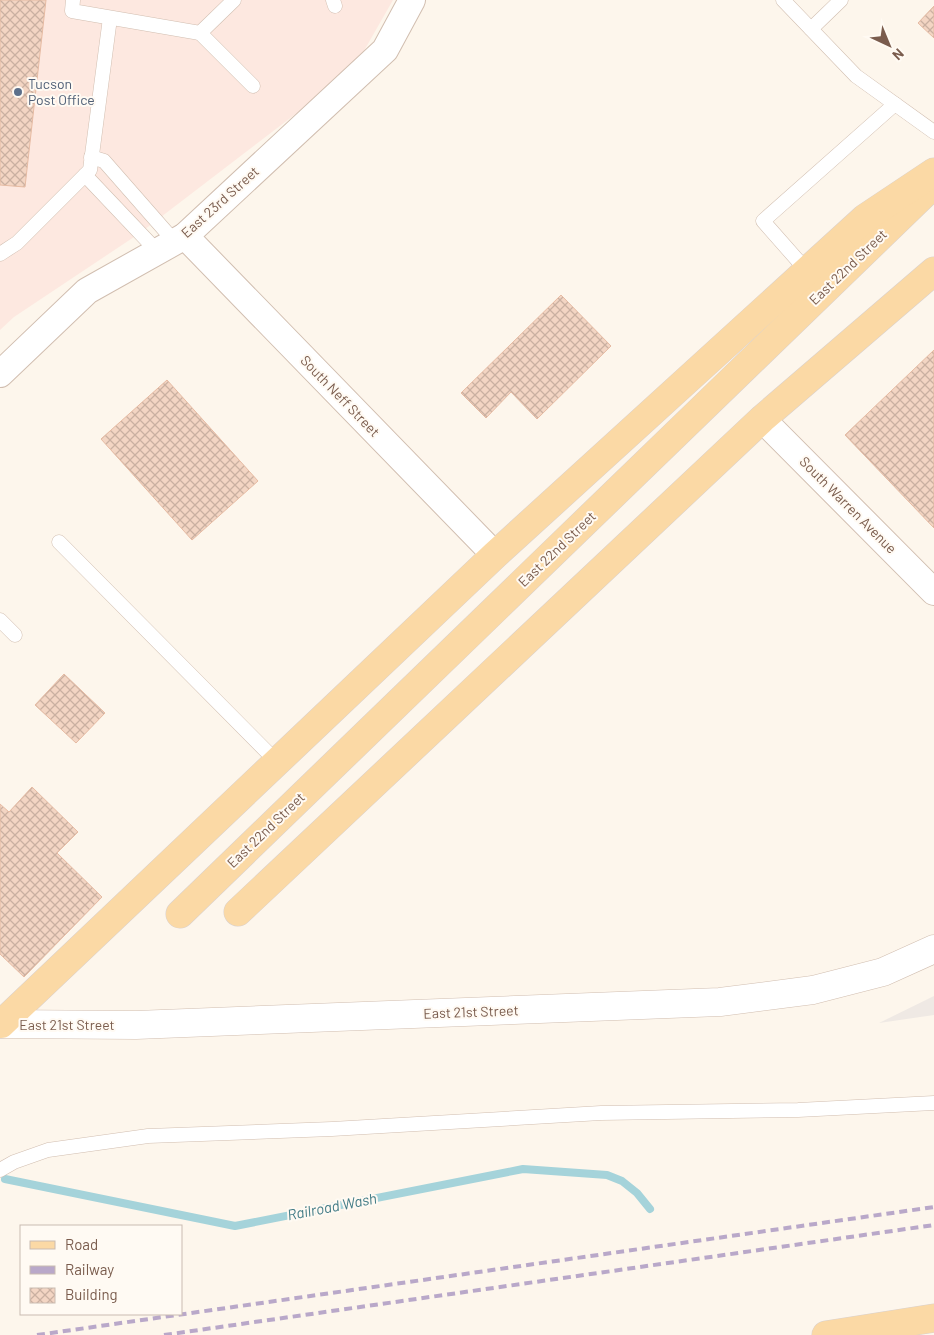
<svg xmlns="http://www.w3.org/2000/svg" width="934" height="1335" font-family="Barlow,sans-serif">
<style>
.commercial{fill:#fde8e0}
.industrial{fill:#efe9e4}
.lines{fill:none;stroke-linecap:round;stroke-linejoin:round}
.stream{stroke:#a5d3da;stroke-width:8}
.building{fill:url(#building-cross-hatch);stroke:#e6bba3}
.service-casing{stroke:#d1beb0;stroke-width:15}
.minor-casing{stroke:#d1beb0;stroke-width:28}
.tertiary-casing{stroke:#d1beb0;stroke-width:29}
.primary-casing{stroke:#dad1cd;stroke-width:29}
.service{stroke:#fff;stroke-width:14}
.minor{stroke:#fff;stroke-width:26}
.tertiary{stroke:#fff;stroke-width:28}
.primary{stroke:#fbd9a5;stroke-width:28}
.rail{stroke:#b9a8c9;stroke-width:4;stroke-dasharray:8 5;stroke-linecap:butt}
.service-dot{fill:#5c6f8a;stroke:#fffaf3;stroke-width:2}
.labels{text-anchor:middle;stroke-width:4;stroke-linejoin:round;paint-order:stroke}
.service-label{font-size:14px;fill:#4e5e75;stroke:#fffaf3;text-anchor:start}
.street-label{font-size:14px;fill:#7a5c4d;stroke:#fffaf3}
.water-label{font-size:15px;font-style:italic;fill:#437c86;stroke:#fffaf3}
</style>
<defs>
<pattern id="building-cross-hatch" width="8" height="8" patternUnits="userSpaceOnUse" patternTransform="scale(1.25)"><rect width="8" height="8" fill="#f3d5c3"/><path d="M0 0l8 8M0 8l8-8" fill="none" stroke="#cab0a1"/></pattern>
</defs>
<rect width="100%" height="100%" fill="#fdf6ec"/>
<!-- commercial -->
<polygon class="commercial" points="0,0 393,0 353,70 140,233 14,317 0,330"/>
<!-- industrial -->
<polygon class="industrial" points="934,996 934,1015 879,1023"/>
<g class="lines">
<!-- stream -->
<polyline class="stream" points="5,1179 235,1226 523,1169 607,1175 622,1181 637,1193 650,1209"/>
</g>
<!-- building -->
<g class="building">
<polygon points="0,0 46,0 25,187 0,185"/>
<polygon points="934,6 934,38 918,23"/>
<polygon points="561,295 611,346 537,419 511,392 486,418 461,393"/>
<polygon points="934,350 934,528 845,435"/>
<polygon points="167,380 258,481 192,540 101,439"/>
<polygon points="64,674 105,713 76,743 35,705"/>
<polygon points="32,787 78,832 57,853 102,897 24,977 0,954 0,804 9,812"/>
</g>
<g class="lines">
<defs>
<g id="service">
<polyline points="73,0 72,11 200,33 234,0"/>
<polyline points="333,0 335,6"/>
<polyline points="783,0 856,76 934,132"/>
<polyline points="811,29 841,0"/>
<polyline points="200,33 253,86"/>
<polyline points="91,157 104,161 175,242"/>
<polyline points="85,175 158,252"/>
<polyline points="0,254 17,243 90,170 110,18"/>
<polyline points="807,271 763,221 895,104"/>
<polyline points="59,542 277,762"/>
<polyline points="0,620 15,635"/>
<polyline points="0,1170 14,1162 48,1150 148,1136 332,1129 601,1113 798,1110 934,1103"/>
</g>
<g id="minor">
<polyline points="185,236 495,555"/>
<polyline points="0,374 87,291 185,236 385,50 412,0"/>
<polyline points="762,419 934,592"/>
</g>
<polyline id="tertiary" points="0,1024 136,1025 720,1002 813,990 883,972 934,949"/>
<g id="primary">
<polyline points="238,912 762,419 934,271"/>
<polyline points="180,914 924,194"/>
<polyline points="1,1024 495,555 865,218 934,172"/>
<polyline points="826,1335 934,1318"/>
</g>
</defs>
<!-- service casing -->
<use href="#service" class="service-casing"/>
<!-- minor casing -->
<use href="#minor" class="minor-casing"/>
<!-- tertiary casing -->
<use href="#tertiary" class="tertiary-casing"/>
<!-- primary casing -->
<use href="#primary" class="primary-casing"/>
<!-- service -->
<use href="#service" class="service"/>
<!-- minor -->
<use href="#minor" class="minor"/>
<!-- tertiary -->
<use href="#tertiary" class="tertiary"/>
<!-- primary -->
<use href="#primary" class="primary"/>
<!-- rail -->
<g class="rail">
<polyline points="37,1335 934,1207"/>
<polyline points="164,1335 934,1225"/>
</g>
</g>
<!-- markers -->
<circle class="service-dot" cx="18" cy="92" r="5"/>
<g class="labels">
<!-- service labels -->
<g class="service-label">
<text x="28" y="89">Tucson<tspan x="28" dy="16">Post Office</tspan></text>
</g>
<!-- street labels -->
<g class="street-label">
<text transform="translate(220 202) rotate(-42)" y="5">East 23rd Street</text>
<text transform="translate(848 267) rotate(-44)" y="5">East 22nd Street</text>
<text transform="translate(340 396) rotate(46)" y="5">South Neff Street</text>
<text transform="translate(848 505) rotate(45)" y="5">South Warren Avenue</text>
<text transform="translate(557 549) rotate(-44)" y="5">East 22nd Street</text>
<text transform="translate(266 830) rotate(-44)" y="5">East 22nd Street</text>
<text transform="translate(471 1012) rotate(-2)" y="5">East 21st Street</text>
<text x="67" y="1030">East 21st Street</text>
</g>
<!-- water labels -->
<g class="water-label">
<text transform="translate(332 1207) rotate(-11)" y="5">Railroad Wash</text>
</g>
</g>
<!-- legend -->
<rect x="20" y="1225" width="162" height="90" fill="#fffaf3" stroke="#cabbb1"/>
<rect x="30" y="1241" width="25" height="8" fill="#fbd9a5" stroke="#cabbb1"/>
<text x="65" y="1250" font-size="15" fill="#7a5c4d">Road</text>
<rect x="30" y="1266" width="25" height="8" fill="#b9a8c9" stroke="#cabbb1"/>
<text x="65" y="1275" font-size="15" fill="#7a5c4d">Railway</text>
<rect x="30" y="1288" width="25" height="15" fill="url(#building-cross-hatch)" stroke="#cabbb1"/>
<text x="65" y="1300" font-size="15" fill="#7a5c4d">Building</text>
<!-- north arrow -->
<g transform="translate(889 45) rotate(136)" stroke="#fffaf3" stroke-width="4" paint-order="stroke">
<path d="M0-4L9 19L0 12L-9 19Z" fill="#7a5c4d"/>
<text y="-8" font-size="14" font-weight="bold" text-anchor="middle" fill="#7a5c4d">N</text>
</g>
</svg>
